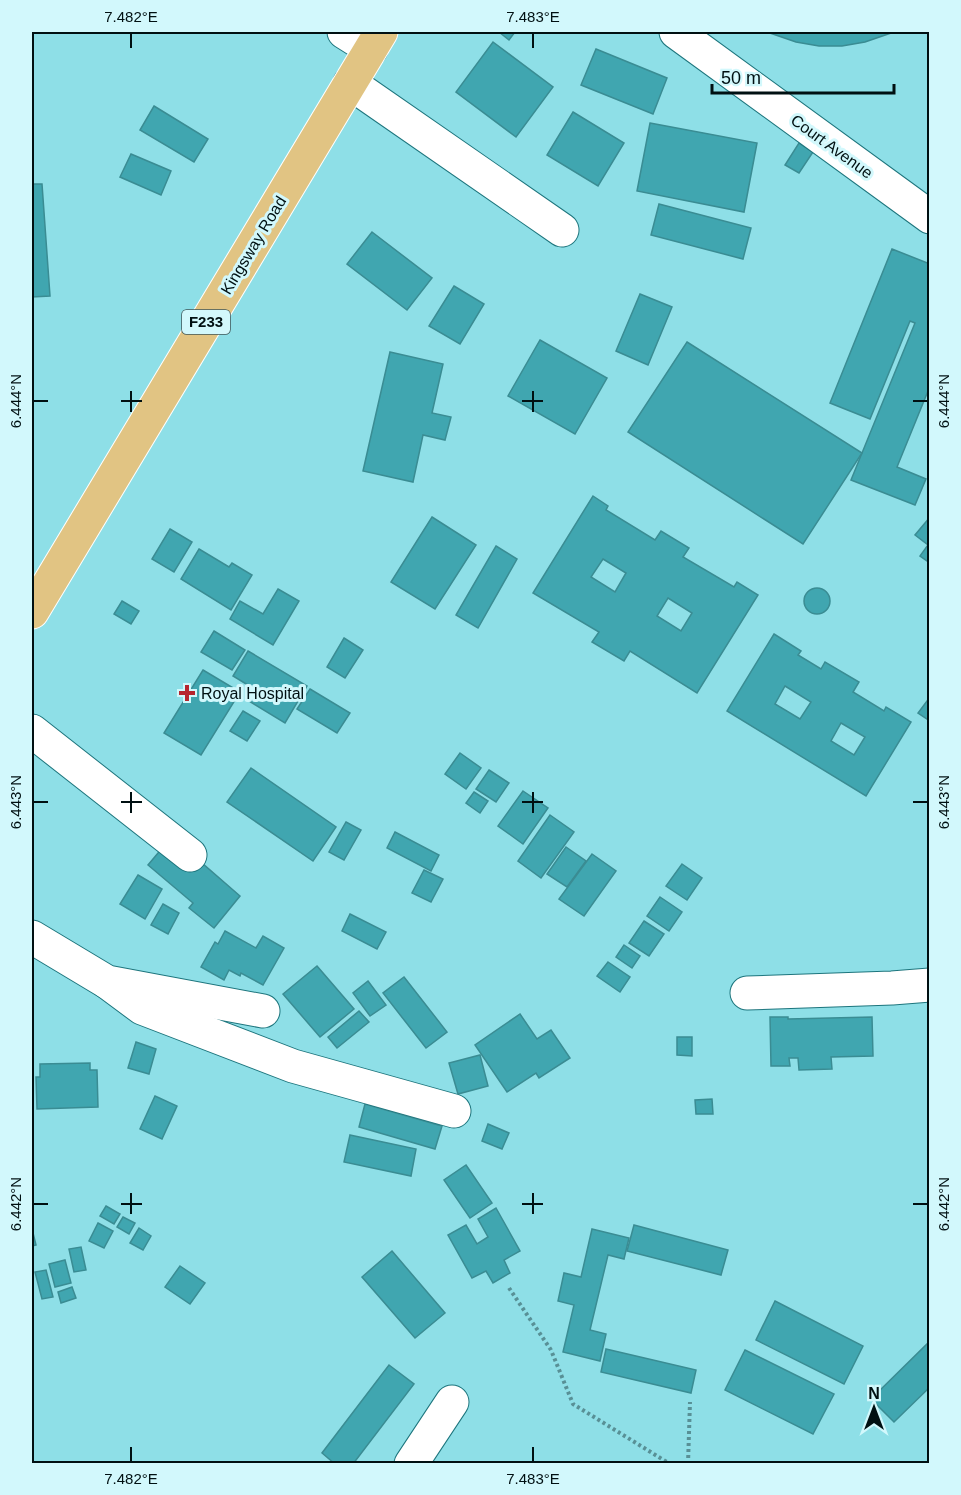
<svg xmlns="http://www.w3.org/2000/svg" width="961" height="1495" font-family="Arial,sans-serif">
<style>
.building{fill:#40a6b0;stroke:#3a8c93;stroke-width:1.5;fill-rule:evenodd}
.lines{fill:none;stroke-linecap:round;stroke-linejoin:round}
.minor-casing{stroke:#1d757d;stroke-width:35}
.major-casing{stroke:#fff;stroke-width:35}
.path{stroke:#589096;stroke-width:4;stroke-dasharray:3 3;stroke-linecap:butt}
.minor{stroke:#fff;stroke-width:33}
.major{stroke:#e1c483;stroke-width:33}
.ticks{fill:none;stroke:#001012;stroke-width:2}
.poi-dot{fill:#b6252e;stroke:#d2f8fc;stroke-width:2}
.labels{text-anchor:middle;stroke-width:6;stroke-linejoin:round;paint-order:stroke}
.shield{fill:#d2f8fc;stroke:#3f5658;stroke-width:1.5}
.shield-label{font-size:15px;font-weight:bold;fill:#001012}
.street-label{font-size:16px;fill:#001012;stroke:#d2f8fc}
.poi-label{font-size:16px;fill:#001012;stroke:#d2f8fc;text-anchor:start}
.neatline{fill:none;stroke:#001012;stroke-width:2}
.ticks-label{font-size:15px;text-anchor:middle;fill:#001012}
</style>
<rect width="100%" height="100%" fill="#8edfe7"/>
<!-- building -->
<g class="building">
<polygon points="499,32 515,32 509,40"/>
<polygon points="767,32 894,32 865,42 842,46 819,46 796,42"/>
<polygon points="493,42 553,87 516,137 456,92"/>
<polygon points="596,49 667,78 653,114 581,85"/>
<polygon points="154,106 208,139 194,162 140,130"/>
<polygon points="573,112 624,143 598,186 547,155"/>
<polygon points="650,123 757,143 744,212 637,191"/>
<polygon points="799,143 813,152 799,173 785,165"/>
<polygon points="131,154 171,171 161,195 120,177"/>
<polygon points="32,184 42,184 50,296 32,297"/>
<polygon points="659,204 751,228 743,259 651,235"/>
<polygon points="372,232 432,278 407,310 347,264"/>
<polygon points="892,249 930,264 930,386 897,467 926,479 915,505 851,480 915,323 910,321 870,419 830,403"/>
<polygon points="454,286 484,304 460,344 429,326"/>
<polygon points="640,294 672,307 648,365 616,351"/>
<polygon points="540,340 607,378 575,434 508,396"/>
<polygon points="687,342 862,453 803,544 628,432"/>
<polygon points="390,352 443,364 432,413 451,417 445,440 423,435 413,482 363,471"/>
<path d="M593,496l15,10 -2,4 49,30 6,-9 28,17 -6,9 51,30 3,-5 21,13 -61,98 -67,-42 -6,10 -32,-19 7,-10 -66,-39zM603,559l23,14 -11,19 -24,-15zM668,598l24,15 -11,18 -24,-15z"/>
<polygon points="432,517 476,545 435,609 391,582"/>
<polygon points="930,517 930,563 920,556 928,545 915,535"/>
<polygon points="170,529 192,542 174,572 152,559"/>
<polygon points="496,546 517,559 478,628 456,615"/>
<polygon points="199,549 229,567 232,563 252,575 231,610 181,579"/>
<circle cx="817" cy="601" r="13"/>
<polygon points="278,589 299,601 273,645 230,619 240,601 263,614"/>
<polygon points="122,601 139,611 131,624 114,614"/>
<polygon points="214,631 245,650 232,670 201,652"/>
<path d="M774,634l27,17 -3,4 23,14 4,-7 34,20 -6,10 31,19 2,-4 25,15 -45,74 -139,-85zM785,686l26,16 -11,17 -25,-15zM841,723l24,14 -11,18 -23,-14z"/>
<polygon points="344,638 363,650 345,678 327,667"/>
<polygon points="248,651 307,686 285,723 249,701 256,690 233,676"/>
<polygon points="203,670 240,692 201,755 164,733"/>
<polygon points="310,689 350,713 337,733 297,709"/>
<polygon points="930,697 930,721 918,713"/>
<polygon points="243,711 260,721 247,741 230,731"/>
<polygon points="460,753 481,768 466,789 445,774"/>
<polygon points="251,768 336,827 313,861 227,802"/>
<polygon points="489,770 509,783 496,802 476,789"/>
<polygon points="523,791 548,808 523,844 498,826"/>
<polygon points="474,792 488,801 480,813 466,803"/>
<polygon points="550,815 574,832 541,878 518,861"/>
<polygon points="346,822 361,830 344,860 329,852"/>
<polygon points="395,832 439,855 431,871 387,848"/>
<polygon points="163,847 195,857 240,896 214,928 189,908 193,903 148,865"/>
<polygon points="566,847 586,861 567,887 547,874"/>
<polygon points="592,854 616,871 584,916 559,899"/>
<polygon points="682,864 702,878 687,900 666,886"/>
<polygon points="424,870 443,879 431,902 412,893"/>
<polygon points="138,875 162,889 145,919 120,904"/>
<polygon points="660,897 682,912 669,931 647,916"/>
<polygon points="163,904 179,913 168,934 151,925"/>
<polygon points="350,914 386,932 377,949 342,931"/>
<polygon points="644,921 664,934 649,956 629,943"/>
<polygon points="225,931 256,948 263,936 284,948 263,985 241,973 240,976 229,970 224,980 201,967 215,942 218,944"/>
<polygon points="624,945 640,956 632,968 616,957"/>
<polygon points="608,962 630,977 620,992 597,976"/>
<polygon points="317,966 354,1009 320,1037 283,994"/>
<polygon points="404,977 447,1032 426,1048 383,993"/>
<polygon points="368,981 386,1005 370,1016 353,993"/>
<polygon points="359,1011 369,1022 337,1048 328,1037"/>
<polygon points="520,1014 537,1039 551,1030 570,1058 539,1078 536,1073 507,1092 475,1045"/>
<polygon points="770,1017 788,1017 788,1019 872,1017 873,1056 831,1057 832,1069 799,1070 798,1058 789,1058 790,1066 771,1066"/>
<polygon points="677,1037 692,1037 692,1056 677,1055"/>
<polygon points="136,1042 156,1049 149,1074 128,1068"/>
<polygon points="480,1055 488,1086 458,1094 449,1063"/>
<polygon points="90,1063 90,1070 97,1070 98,1107 37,1109 36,1077 40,1077 40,1064"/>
<polygon points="155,1096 177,1106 162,1139 140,1129"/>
<polygon points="712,1099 713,1114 696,1114 695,1100"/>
<polygon points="365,1104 442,1126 435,1149 359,1127"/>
<polygon points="488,1124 509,1133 502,1149 482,1141"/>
<polygon points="350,1135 416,1149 411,1176 344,1162"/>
<polygon points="466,1165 492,1203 470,1218 444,1180"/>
<polygon points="106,1206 120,1214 114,1224 100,1216"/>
<polygon points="496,1208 520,1251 504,1260 510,1273 493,1283 486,1271 472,1278 448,1235 466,1225 477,1244 488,1237 478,1219"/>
<polygon points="123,1217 135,1223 129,1234 117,1227"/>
<polygon points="98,1223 113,1231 104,1248 89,1241"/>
<polygon points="634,1225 728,1250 721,1275 627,1251"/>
<polygon points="139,1228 151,1236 143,1250 130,1243"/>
<polygon points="32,1229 36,1245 32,1246"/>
<polygon points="592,1229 629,1238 624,1259 608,1255 590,1330 606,1334 600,1361 563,1352 574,1305 558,1301 564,1273 581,1277"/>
<polygon points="81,1247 86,1270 74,1272 69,1249"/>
<polygon points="392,1251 445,1313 415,1338 362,1277"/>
<polygon points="65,1260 71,1283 55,1287 49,1264"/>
<polygon points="180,1266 205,1283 190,1304 165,1287"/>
<polygon points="46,1270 53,1297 42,1299 35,1272"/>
<polygon points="72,1287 76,1298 61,1303 58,1292"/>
<polygon points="775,1301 863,1346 844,1384 756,1340"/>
<polygon points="928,1343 930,1344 930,1387 894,1422 871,1399"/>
<polygon points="606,1349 696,1370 691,1393 601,1372"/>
<polygon points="745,1350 834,1394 813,1434 725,1390"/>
<polygon points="389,1365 414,1384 353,1464 335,1464 322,1453"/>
</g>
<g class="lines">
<defs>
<g id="minor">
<polyline points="344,32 371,49"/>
<polyline points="676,32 930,217"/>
<polyline points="350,83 562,230"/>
<polyline points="32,731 190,855"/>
<polyline points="32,937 107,982 263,1011"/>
<polyline points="107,982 142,1008 293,1066 454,1111"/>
<polyline points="747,993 892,988 930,985"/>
<polyline points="411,1464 452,1402"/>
</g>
<polyline id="major" points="32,612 381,32"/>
</defs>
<!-- minor casing -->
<use href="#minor" class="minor-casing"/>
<!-- major casing -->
<use href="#major" class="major-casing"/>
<!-- path -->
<g class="path">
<polyline points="509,1288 551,1350 573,1404 670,1464"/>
<polyline points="688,1464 690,1402"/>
</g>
<!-- minor -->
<use href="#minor" class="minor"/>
<!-- major -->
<use href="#major" class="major"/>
</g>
<!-- ticks -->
<path class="ticks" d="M131,33v15M533,33v15M131,391v21M533,391v21M33,401h15M121,401h21M522,401h21M913,401h15M131,792v21M533,792v21M33,802h15M121,802h21M522,802h21M913,802h15M131,1193v21M533,1193v21M33,1204h15M121,1204h21M522,1204h21M913,1204h15M131,1447v15M533,1447v15"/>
<!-- markers -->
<path class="poi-dot" d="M184 684h6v6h6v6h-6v6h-6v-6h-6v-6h6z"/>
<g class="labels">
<!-- shield labels -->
<rect class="shield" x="182" y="310" width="48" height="24" rx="4.5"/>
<g class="shield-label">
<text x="206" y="327">F233</text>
</g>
<!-- street labels -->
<g class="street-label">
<text transform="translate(832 146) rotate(36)" y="6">Court Avenue</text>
<text transform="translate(253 245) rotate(-59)" y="6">Kingsway Road</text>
</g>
<!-- poi labels -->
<g class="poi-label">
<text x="201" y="699">Royal Hospital</text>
</g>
</g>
<!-- border -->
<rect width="961" height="1495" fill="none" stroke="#d2f8fc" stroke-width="66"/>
<!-- north arrow -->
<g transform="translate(874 1408)" stroke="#d2f8fc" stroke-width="4.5" paint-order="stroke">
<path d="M0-4.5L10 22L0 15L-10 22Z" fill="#001012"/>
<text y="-9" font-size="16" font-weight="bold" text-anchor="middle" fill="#001012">N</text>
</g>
<!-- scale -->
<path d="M712 84v9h182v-9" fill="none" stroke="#001012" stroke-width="3"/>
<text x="721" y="84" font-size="18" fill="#001012" stroke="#d2f8fc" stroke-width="4.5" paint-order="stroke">50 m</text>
<rect x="33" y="33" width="895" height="1429" class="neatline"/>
<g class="ticks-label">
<text x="131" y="22">7.482°E</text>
<text x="533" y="22">7.483°E</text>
<text transform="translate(16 401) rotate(-90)" y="5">6.444°N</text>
<text transform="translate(944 401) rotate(-90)" y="5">6.444°N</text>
<text transform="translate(16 802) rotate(-90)" y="5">6.443°N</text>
<text transform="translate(944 802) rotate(-90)" y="5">6.443°N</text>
<text transform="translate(16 1204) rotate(-90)" y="5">6.442°N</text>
<text transform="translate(944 1204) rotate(-90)" y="5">6.442°N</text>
<text x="131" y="1484">7.482°E</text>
<text x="533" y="1484">7.483°E</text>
</g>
</svg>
